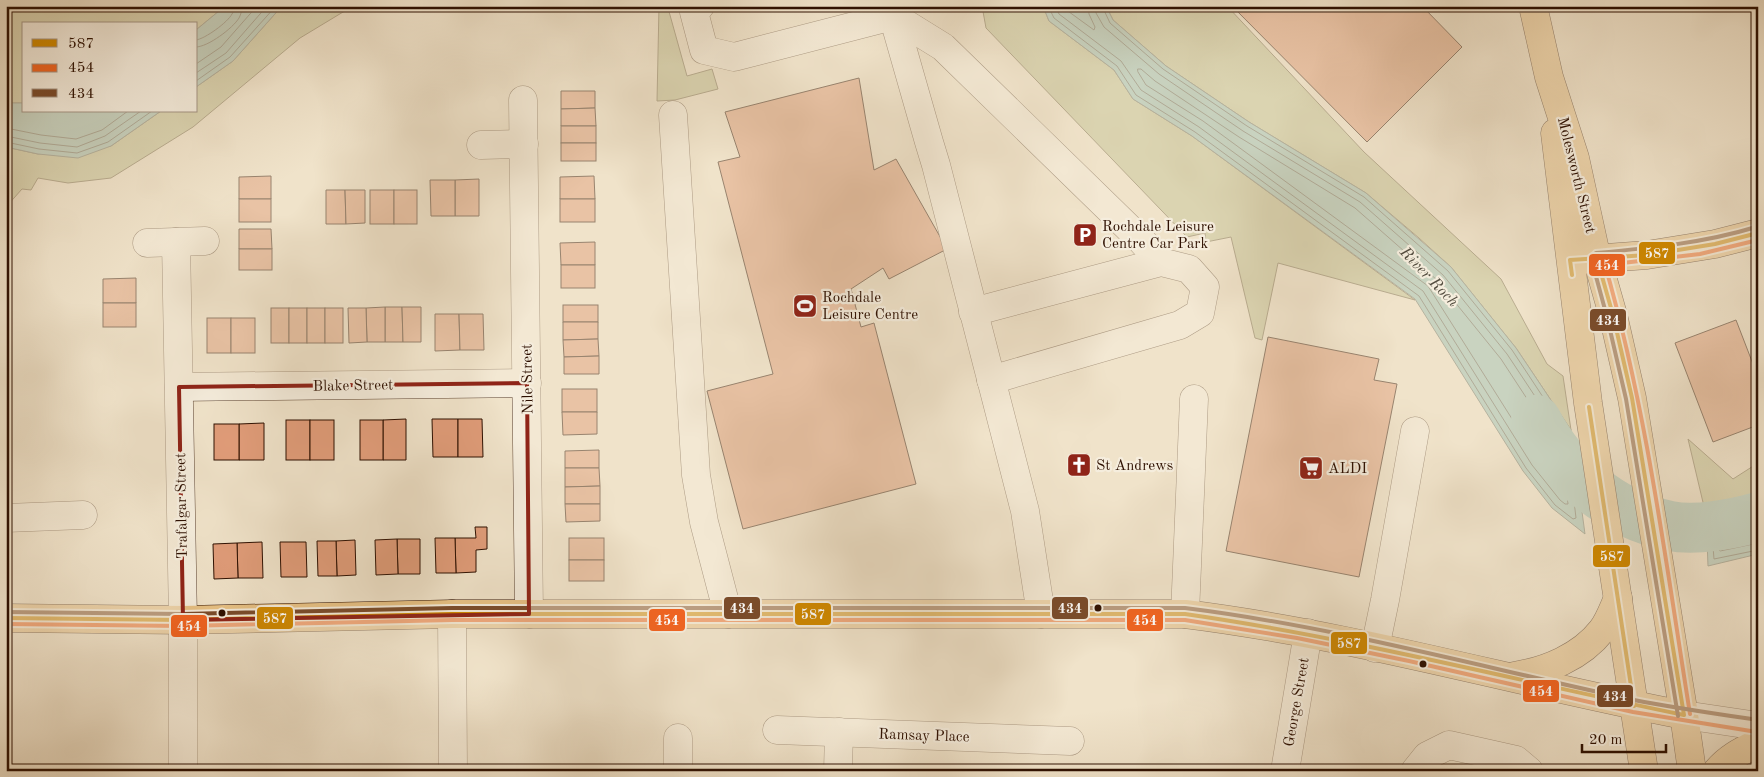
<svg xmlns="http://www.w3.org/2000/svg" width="1764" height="777" font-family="'Old Standard TT',serif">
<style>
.green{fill:#c0c292;stroke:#77694a}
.water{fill:#9abeb4;stroke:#6f786c}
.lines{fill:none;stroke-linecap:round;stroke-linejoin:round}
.shore{stroke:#64675a;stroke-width:1}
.river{stroke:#9abeb4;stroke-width:50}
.building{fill:#e09c79;stroke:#2e1001}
.minor-casing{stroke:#5e4533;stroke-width:29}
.major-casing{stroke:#2e1001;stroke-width:29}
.minor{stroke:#f5eddd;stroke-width:28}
.major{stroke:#e8c285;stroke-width:28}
.bus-1-casing{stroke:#f5eddd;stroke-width:8}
.bus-2-casing{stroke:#f5eddd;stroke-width:8}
.bus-3-casing{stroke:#f5eddd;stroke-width:8}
.bus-1{stroke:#cf8800;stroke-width:4}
.bus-2{stroke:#f26522;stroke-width:4}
.bus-3{stroke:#7a4b2a;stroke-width:4}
.marked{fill:none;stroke:#8f2418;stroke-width:4;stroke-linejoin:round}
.bus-dot{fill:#2e1001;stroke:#f5eddd;stroke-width:2}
.labels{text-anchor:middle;stroke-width:4.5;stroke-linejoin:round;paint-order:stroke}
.street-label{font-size:15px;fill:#2e1001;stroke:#f5eddd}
.poi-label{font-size:15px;fill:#2e1001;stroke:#f5eddd;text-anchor:start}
.water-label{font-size:16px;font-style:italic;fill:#544d40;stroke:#f5eddd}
.line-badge{stroke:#f5eddd;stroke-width:2}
.badge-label{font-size:14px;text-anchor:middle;font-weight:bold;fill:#fff}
</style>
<rect width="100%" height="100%" fill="#f0e3ca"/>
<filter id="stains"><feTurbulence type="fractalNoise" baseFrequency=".004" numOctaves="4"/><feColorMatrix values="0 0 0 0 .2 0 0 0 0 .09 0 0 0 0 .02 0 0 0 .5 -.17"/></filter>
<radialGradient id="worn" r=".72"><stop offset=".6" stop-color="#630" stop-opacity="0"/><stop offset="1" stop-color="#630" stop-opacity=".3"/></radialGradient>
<!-- green -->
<g class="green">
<polygon points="6,6 225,6 196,30 196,24 24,24 24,103 12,103 6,101"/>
<polygon points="282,6 353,6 300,38 193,127 111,178 68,183 38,178 31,190 22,189 6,207 6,147 38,154 111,146 161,111 196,111 196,87 233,61"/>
<polygon points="659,6 671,6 668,8 687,76 712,69 718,89 675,100 657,101"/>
<polygon points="982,6 1043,6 1049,21 1114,70 1133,99 1192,136 1415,300 1278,263 1262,340 1255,338 1231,237 1206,242 1205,233 1187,237 986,28"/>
<polygon points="1106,6 1227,6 1364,152 1501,279 1547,364 1563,376 1571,430 1516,348 1451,267 1419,238 1366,193 1249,122 1166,66 1113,20"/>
<polygon points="1688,439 1733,479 1758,463 1758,502 1734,512 1706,515"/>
</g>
<!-- water -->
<g class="water">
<polygon points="225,6 282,6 233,61 196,87 196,30"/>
<polygon points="1043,6 1106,6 1113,20 1166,66 1249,122 1366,193 1451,267 1516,348 1571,430 1585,534 1552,508 1523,471 1415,299 1192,136 1133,99 1114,70 1049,21"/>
<polygon points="6,101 13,103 24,103 24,111 161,111 111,146 78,158 38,154 6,147"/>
<polygon points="1758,502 1758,554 1708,566 1706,515 1734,512"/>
</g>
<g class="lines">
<!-- shore -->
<g class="shore">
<polyline points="1048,6 1054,18 1117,66 1136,95 1195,132 1419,296 1526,468 1555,505 1573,519 1576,518 1566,432 1512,350 1448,271 1364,197 1247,126 1163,69 1110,23 1102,6"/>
<polyline points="1055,6 1059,14 1121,61 1141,90 1199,127 1423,291 1532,465 1560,500 1565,504 1568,504 1560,434 1507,354 1443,275 1360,202 1243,131 1159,74 1104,27 1096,13 1095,6"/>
<polyline points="1063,6 1065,9 1094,30 1095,27 1089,14 1088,6"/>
<path d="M196,40c9,-1 32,-18 36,-26 2,-3 2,-4 2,-8"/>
<path d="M196,47c12,0 37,-19 43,-29 2,-4 3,-7 3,-12"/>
<polyline points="196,64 221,47 257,6"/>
<polygon points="1138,69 1141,69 1155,81 1239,137 1355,208 1437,280 1501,359 1552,437 1558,481 1554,481 1538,460 1428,286 1203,121 1146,85 1138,72"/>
<polyline points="196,73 226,53 267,6"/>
<polyline points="196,81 230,57 276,6"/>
<polyline points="6,128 41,135 76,139 102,130 128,111"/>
<polyline points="6,136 40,143 77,147 105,136 141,111"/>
<polyline points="6,142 39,149 77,153 108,142 152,111"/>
<polyline points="1758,508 1736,517 1713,519 1711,522 1714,559 1758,550"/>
<polyline points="1758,515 1737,523 1720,525 1718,528 1718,549 1720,551 1758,543"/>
<polyline points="1758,523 1739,531 1727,532 1726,539 1728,542 1758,536"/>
</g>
<!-- river -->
<path class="river" d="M1536,420c28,53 75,94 134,106 26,5 63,-2 88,-9"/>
</g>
<!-- building -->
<g class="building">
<polygon points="1232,6 1422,6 1462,47 1367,142"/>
<polygon points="859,78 874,170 896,159 947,249 889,279 883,268 851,289 861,327 874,323 916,484 743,529 707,391 773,374 718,162 740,157 725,112"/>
<polygon points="561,91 595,91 595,108 561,109"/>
<polygon points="595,108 596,126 561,126 561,109"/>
<rect x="561" y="126" width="35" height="17"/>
<rect x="561" y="143" width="35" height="18"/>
<polygon points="271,176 271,199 239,199 239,177"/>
<polygon points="594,176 595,199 560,199 560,177"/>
<polygon points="479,179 479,216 455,216 455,180"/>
<polygon points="430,180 455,180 455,216 431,216"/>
<polygon points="326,190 345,190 346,224 326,224"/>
<polygon points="345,190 365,190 365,223 346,224"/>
<rect x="370" y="190" width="24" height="34"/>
<rect x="394" y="190" width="23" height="34"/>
<rect x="239" y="199" width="32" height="23"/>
<rect x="560" y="199" width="35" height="23"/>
<polygon points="239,229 271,229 272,249 239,249"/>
<polygon points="595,242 595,265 561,265 560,243"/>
<rect x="239" y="249" width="33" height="21"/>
<rect x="561" y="265" width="34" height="23"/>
<polygon points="136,278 136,303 103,303 103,279"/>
<rect x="103" y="303" width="33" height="24"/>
<rect x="563" y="305" width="35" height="17"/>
<polygon points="385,307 402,307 403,342 385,342"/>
<polygon points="385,307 385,342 367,342 366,308"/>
<polygon points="402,307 421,307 421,342 403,342"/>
<rect x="271" y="308" width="18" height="35"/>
<rect x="289" y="308" width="18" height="35"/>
<rect x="307" y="308" width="18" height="35"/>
<rect x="325" y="308" width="18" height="35"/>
<polygon points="348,308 366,308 367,342 349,343"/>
<polygon points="435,314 459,314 460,350 435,351"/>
<polygon points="459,314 483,314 484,350 460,350"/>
<rect x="207" y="318" width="24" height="35"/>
<rect x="231" y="318" width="24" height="35"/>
<polygon points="1736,320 1758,377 1758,425 1713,442 1675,343"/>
<polygon points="563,322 598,322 598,339 563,340"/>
<polygon points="1268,337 1379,359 1374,380 1397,384 1359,577 1226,551"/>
<polygon points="598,339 599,356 564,357 563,340"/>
<polygon points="599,356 599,374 564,374 564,357"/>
<rect x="562" y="389" width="35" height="23"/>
<polygon points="562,412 597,412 597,434 563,435"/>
<polygon points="406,419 406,460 383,460 383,420"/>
<polygon points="432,419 458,419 458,457 433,457"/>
<polygon points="458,419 482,419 483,457 458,457"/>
<rect x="286" y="420" width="24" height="40"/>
<rect x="310" y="420" width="24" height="40"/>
<rect x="360" y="420" width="23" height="40"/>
<polygon points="264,423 264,460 239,460 239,424"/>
<rect x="214" y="424" width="25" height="36"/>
<polygon points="599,450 599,468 565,468 565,451"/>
<polygon points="565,468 599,468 600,486 565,487"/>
<polygon points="600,486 600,504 565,504 565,487"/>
<polygon points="565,504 600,504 600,521 566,522"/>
<polygon points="475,527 487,527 487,549 476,550 476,572 456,573 455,538 476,538"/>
<polygon points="435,538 455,538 456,573 436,573"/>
<rect x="569" y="538" width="35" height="22"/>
<polygon points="397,539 420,539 420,574 398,574"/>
<polygon points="397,539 398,574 376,575 375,540"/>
<polygon points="355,540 356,575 337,576 336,541"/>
<polygon points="317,541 336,541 337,576 318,576"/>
<polygon points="262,542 263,578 238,578 237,543"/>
<polygon points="280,542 306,542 307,577 281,577"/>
<polygon points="237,543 238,578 214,579 213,544"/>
<rect x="569" y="560" width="35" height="21"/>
<polygon points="863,767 906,771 863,771"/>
</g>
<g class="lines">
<defs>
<g id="minor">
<polyline points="700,6 694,12 704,50 734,57 893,16 943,47 1141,240 1161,262"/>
<polyline points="898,6 893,16 929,142 936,165 1025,511 1041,614"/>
<polyline points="523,100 529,614"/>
<polyline points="673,115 696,475 704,522 728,614"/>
<polyline points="481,145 524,144"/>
<polyline points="176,242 183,620 183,771"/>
<polyline points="147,243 205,241"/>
<polyline points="973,312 1161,262 1189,269 1205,287 1200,313 1180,325 991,380"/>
<polyline points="179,387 527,383"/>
<polyline points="6,518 83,515"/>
<polyline points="452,614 453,771"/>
<polyline points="1185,614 1194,399"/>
<polyline points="1375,648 1385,600 1415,431"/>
<polyline points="1684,715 1758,726"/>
<polyline points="777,730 1070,741"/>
<polyline points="678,738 678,771"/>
<polyline points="838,771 839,732"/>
<polyline points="1285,771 1308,633"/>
<polyline points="1415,771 1427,756 1449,745 1516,760 1529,771"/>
</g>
<g id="major">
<polyline points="1533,6 1549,77 1575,158 1597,259 1613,315 1632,398 1684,715 1692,771"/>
<polyline points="1555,133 1588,403 1644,771"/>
<polyline points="1579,260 1647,255 1715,244 1758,233"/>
<path d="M6,618l177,2 269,-6h733c169,21 333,69 499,101"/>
<path d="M1514,676c32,-5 67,-19 88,-46 7,-9 11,-21 16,-32"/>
<path d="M1717,771c12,-14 25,-20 41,-28"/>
</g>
</defs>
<!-- minor casing -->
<use href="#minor" class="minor-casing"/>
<!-- major casing -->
<use href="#major" class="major-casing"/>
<!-- minor -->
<use href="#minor" class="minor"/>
<!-- major -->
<use href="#major" class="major"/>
<defs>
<g id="bus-1">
<polyline points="1572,275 1570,260 1647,255 1715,244 1758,233"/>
<polyline points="1589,407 1634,706"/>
<path d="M6,618l177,2 269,-6h733c168,24 333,67 499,101l-52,-317 -19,-83 -16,-56"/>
</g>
<g id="bus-2">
<polyline points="6,624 183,626 452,620 1185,620 1297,638 1409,661 1633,712 1757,732"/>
<path d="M1690,714c-24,-150 -43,-303 -85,-449l95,-11 58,-14"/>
</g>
<g id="bus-3">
<path d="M6,612l177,2 269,-6h733c152,19 300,60 449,92 41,8 83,14 124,20"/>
<path d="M1678,716l-52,-317 -19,-82 -16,-59 5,-5c54,-5 108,-10 160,-26"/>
</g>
</defs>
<!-- bus-1 casing -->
<use href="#bus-1" class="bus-1-casing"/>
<!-- bus-2 casing -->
<use href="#bus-2" class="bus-2-casing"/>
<!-- bus-3 casing -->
<use href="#bus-3" class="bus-3-casing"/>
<!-- bus-1 -->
<use href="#bus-1" class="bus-1"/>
<!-- bus-2 -->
<use href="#bus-2" class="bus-2"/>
<!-- bus-3 -->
<use href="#bus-3" class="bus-3"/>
</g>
<!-- marked area -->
<path d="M0 0H1764V777H0ZM527,383l2,231 -346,6 -4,-233z" fill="#f0e3ca" fill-opacity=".55" fill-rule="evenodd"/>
<path class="marked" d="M527,383l2,231 -346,6 -4,-233z"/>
<!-- icons -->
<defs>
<symbol id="parking-square" viewBox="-11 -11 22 22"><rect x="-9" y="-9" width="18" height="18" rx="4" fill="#8f2418" stroke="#f5eddd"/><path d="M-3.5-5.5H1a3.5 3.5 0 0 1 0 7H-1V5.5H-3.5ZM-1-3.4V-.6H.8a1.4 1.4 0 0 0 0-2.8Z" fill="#fff"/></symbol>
<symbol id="stadium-square" viewBox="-11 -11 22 22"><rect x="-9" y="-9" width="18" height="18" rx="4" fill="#8f2418" stroke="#f5eddd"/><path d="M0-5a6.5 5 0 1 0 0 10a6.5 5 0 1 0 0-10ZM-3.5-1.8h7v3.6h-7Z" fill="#fff"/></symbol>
<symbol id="church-square" viewBox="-11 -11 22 22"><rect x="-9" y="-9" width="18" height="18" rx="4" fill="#8f2418" stroke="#f5eddd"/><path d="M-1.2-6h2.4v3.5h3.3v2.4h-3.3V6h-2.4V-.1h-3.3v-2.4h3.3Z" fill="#fff"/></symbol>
<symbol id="supermarket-square" viewBox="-11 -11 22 22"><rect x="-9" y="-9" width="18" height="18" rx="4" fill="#8f2418" stroke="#f5eddd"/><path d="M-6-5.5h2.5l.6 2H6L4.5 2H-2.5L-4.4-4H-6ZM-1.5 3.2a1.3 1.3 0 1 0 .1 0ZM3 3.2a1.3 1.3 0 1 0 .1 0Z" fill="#fff"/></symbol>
</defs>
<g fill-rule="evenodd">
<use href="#parking-square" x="1071" y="221" width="28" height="28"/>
<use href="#stadium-square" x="791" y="292" width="28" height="28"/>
<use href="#church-square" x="1065" y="451" width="28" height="28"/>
<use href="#supermarket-square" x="1297" y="454" width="28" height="28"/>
</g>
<!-- markers -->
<g class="bus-dot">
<circle cx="1098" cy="608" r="4.5"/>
<circle cx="222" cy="613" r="4.5"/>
<circle cx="1423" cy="664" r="4.5"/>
</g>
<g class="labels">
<!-- street labels -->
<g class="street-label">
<text transform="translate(1577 175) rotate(76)" y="5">Molesworth Street</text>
<text transform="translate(527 379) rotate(-91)" y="5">Nile Street</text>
<text transform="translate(353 385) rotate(-1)" y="5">Blake Street</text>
<text transform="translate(181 506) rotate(-91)" y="5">Trafalgar Street</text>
<text transform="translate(1296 702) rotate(-80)" y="5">George Street</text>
<text transform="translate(924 735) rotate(2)" y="5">Ramsay Place</text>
</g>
<!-- poi labels -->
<g class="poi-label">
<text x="1102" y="231">Rochdale Leisure<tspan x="1102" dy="17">Centre Car Park</tspan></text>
<text x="822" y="302">Rochdale<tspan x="822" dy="17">Leisure Centre</tspan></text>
<text x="1096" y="470">St Andrews</text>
<text x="1328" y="473">ALDI</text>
</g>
<!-- water labels -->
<g class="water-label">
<text transform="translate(1430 276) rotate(46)" y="6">River Roch</text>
</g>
</g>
<g class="line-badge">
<rect x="1638" y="241" width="38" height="24" rx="5" fill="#cf8800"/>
<rect x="1588" y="253" width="38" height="24" rx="5" fill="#f26522"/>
<rect x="1589" y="308" width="38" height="24" rx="5" fill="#7a4b2a"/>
<rect x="1592" y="544" width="39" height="24" rx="5" fill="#cf8800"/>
<rect x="723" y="596" width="38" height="24" rx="5" fill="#7a4b2a"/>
<rect x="1051" y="596" width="38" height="24" rx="5" fill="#7a4b2a"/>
<rect x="794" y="602" width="38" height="24" rx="5" fill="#cf8800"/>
<rect x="256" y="606" width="38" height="24" rx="5" fill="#cf8800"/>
<rect x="648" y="608" width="38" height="24" rx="5" fill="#f26522"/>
<rect x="1126" y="608" width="38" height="24" rx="5" fill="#f26522"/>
<rect x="170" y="614" width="38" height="24" rx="5" fill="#f26522"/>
<rect x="1330" y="631" width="38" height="24" rx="5" fill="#cf8800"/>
<rect x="1522" y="679" width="38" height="24" rx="5" fill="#f26522"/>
<rect x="1596" y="684" width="38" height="24" rx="5" fill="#7a4b2a"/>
</g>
<g class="badge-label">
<text x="1657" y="258">587</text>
<text x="1607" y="270">454</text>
<text x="1608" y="325">434</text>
<text x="1612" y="561">587</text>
<text x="742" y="613">434</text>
<text x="1070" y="613">434</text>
<text x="813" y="619">587</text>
<text x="275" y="623">587</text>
<text x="667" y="625">454</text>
<text x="1145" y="625">454</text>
<text x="189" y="631">454</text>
<text x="1349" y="648">587</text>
<text x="1541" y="696">454</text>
<text x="1615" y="701">434</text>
</g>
<!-- margin -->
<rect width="1764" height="777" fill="none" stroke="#f0e3ca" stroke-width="25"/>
<rect x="8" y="8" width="1749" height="762" fill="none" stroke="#2e1001" stroke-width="2.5"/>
<rect x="12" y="12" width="1739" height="752" fill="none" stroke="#2e1001"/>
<!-- legend -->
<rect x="22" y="22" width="175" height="90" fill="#f5eddd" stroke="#a59585"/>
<rect x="32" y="39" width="25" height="8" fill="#cf8800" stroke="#a59585"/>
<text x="68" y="48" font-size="15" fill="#2e1001">587</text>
<rect x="32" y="64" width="25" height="8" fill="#f26522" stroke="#a59585"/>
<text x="68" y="72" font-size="15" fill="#2e1001">454</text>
<rect x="32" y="89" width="25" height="8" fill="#7a4b2a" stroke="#a59585"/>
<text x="68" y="98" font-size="15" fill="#2e1001">434</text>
<!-- scale -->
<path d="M1582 744v8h84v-8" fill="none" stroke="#2e1001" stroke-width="2.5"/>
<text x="1589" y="744" font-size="15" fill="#2e1001" stroke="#f5eddd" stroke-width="4" paint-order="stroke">20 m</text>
<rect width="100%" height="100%" filter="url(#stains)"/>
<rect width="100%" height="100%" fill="url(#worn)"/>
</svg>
